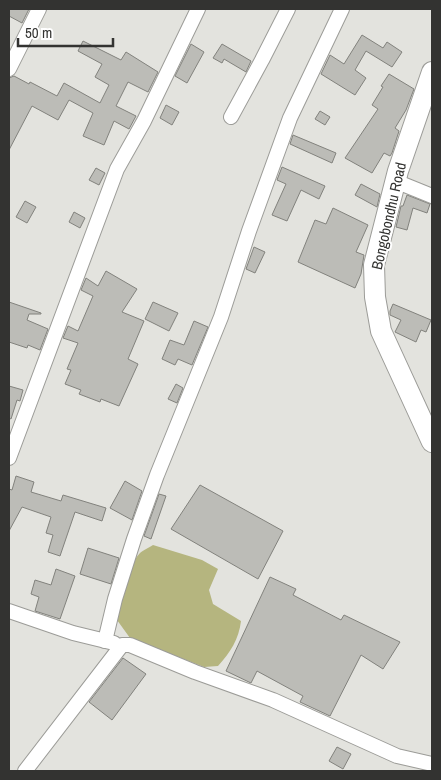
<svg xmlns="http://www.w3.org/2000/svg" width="441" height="780" font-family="'Archivo Narrow',sans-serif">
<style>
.water{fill:#b5b57f}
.building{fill:#bcbcb7;stroke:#82827d}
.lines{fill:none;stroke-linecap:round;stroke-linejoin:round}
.street-casing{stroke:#9c9c98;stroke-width:16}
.secondary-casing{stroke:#9c9c98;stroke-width:22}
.street{stroke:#fff;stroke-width:14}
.secondary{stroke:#fff;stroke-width:20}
.labels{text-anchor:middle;stroke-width:4;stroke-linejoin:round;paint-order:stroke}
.street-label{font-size:15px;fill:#333331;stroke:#fff}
</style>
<rect width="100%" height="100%" fill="#e3e3de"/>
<!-- water -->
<path class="water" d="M153,545l49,15 16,9 -9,21 4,14 28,17c-2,18 -11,32 -23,45l-14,1 -74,-29 -13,-18c4,-18 10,-54 23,-67 3,-3 9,-5 13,-8z"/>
<!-- building -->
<g class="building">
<polygon points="9,9 29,9 22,23 9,16"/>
<polygon points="362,35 383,48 387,42 402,52 392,67 366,51 355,70 366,78 355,95 321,74 330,55 344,64"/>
<polygon points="83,41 121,60 126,52 158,72 148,92 128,82 116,106 136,116 129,129 114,121 104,145 83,136 93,113 69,100 58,120 32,106 9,150 9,78 14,76 29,84 30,82 57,96 64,83 100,103 109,85 95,77 102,64 78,51"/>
<polygon points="191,44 204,52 187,83 175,76"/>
<polygon points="222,44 251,61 246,72 224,59 222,63 213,58"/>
<polygon points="389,74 414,89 406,110 395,128 399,131 392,153 390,156 384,153 372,173 345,158 378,109 372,105 383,87 381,86"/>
<polygon points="166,105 179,112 172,125 160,118"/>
<polygon points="320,111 330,117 325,125 315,119"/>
<polygon points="293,135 336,153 332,163 290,144"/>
<polygon points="282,167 325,186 319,199 301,190 287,221 272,215 286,184 277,180"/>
<polygon points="96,168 105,173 99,185 89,180"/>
<polygon points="361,184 380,194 377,207 355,195"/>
<polygon points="407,195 430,204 427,213 413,208 407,230 396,227 401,206 403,206"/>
<polygon points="25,201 36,207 27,223 16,217"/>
<polygon points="333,208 368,225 356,252 364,255 361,274 355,288 298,262 315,220 326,224"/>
<polygon points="74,212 85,218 80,228 69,222"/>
<polygon points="254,247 265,252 255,273 246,269"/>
<polygon points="106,271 137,289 122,312 144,321 128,359 138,364 119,406 101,399 100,402 79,394 81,390 65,384 71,370 67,369 78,343 63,338 68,326 78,331 93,296 81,290 86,278 98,286"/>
<polygon points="9,302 41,313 41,314 29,314 27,320 48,329 40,350 28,345 27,348 9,342"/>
<polygon points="153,302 178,313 169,331 145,319"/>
<polygon points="393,304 431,320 426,332 421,330 416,342 395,332 401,320 390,315 390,311"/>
<polygon points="194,321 208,327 192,365 178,359 175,365 162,359 170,340 184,345"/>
<polygon points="176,384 183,388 177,403 168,399"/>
<polygon points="9,386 23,390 20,401 17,400 11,419 9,418"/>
<polygon points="16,476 34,482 31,492 61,501 63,495 106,508 102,521 75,512 60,556 48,552 53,535 46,533 51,517 22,507 9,531 9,489 12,490"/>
<polygon points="125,481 142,491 132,520 110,508"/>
<polygon points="200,485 283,531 258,579 171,529"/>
<polygon points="159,494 166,496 151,539 144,536"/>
<polygon points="88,548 119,558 111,584 80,574"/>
<polygon points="56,569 75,576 60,619 35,611 39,597 31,594 35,580 51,585"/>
<polygon points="270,577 296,589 293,595 341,620 344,615 400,642 383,669 361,655 330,716 300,702 303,696 257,671 251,683 226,671"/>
<polygon points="123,658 146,674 112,720 89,702"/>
<polygon points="337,747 351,754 343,769 329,761"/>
</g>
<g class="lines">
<defs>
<g id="street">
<polyline points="9,69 39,9"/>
<polyline points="231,117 262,60 288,9"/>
<polyline points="395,181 432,196"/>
<polyline points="9,458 117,169 144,121 198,9"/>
<polyline points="9,611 73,633 114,643"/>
<polyline points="105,641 115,599 134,539 157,475 221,317 249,231 290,118 342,9"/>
<polyline points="25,771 122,645 130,645 195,672 273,700 397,756 432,764"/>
</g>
<polyline id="secondary" points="432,72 398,171 374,265 375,297 381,331 432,442"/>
</defs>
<!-- street casing -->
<use href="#street" class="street-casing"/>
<!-- secondary casing -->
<use href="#secondary" class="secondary-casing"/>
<!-- street -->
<use href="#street" class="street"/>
<!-- secondary -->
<use href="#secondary" class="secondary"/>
</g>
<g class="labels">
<!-- street labels -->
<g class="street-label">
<text transform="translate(389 216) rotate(-77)" y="5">Bongobondhu Road</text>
</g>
</g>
<!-- border -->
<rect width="441" height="780" fill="none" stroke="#333331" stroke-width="20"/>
<!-- scale -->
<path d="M18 38v8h95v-8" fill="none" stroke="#333331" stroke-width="2.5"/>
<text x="25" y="38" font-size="15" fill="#333331" stroke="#ffffff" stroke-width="4" paint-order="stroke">50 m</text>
</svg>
